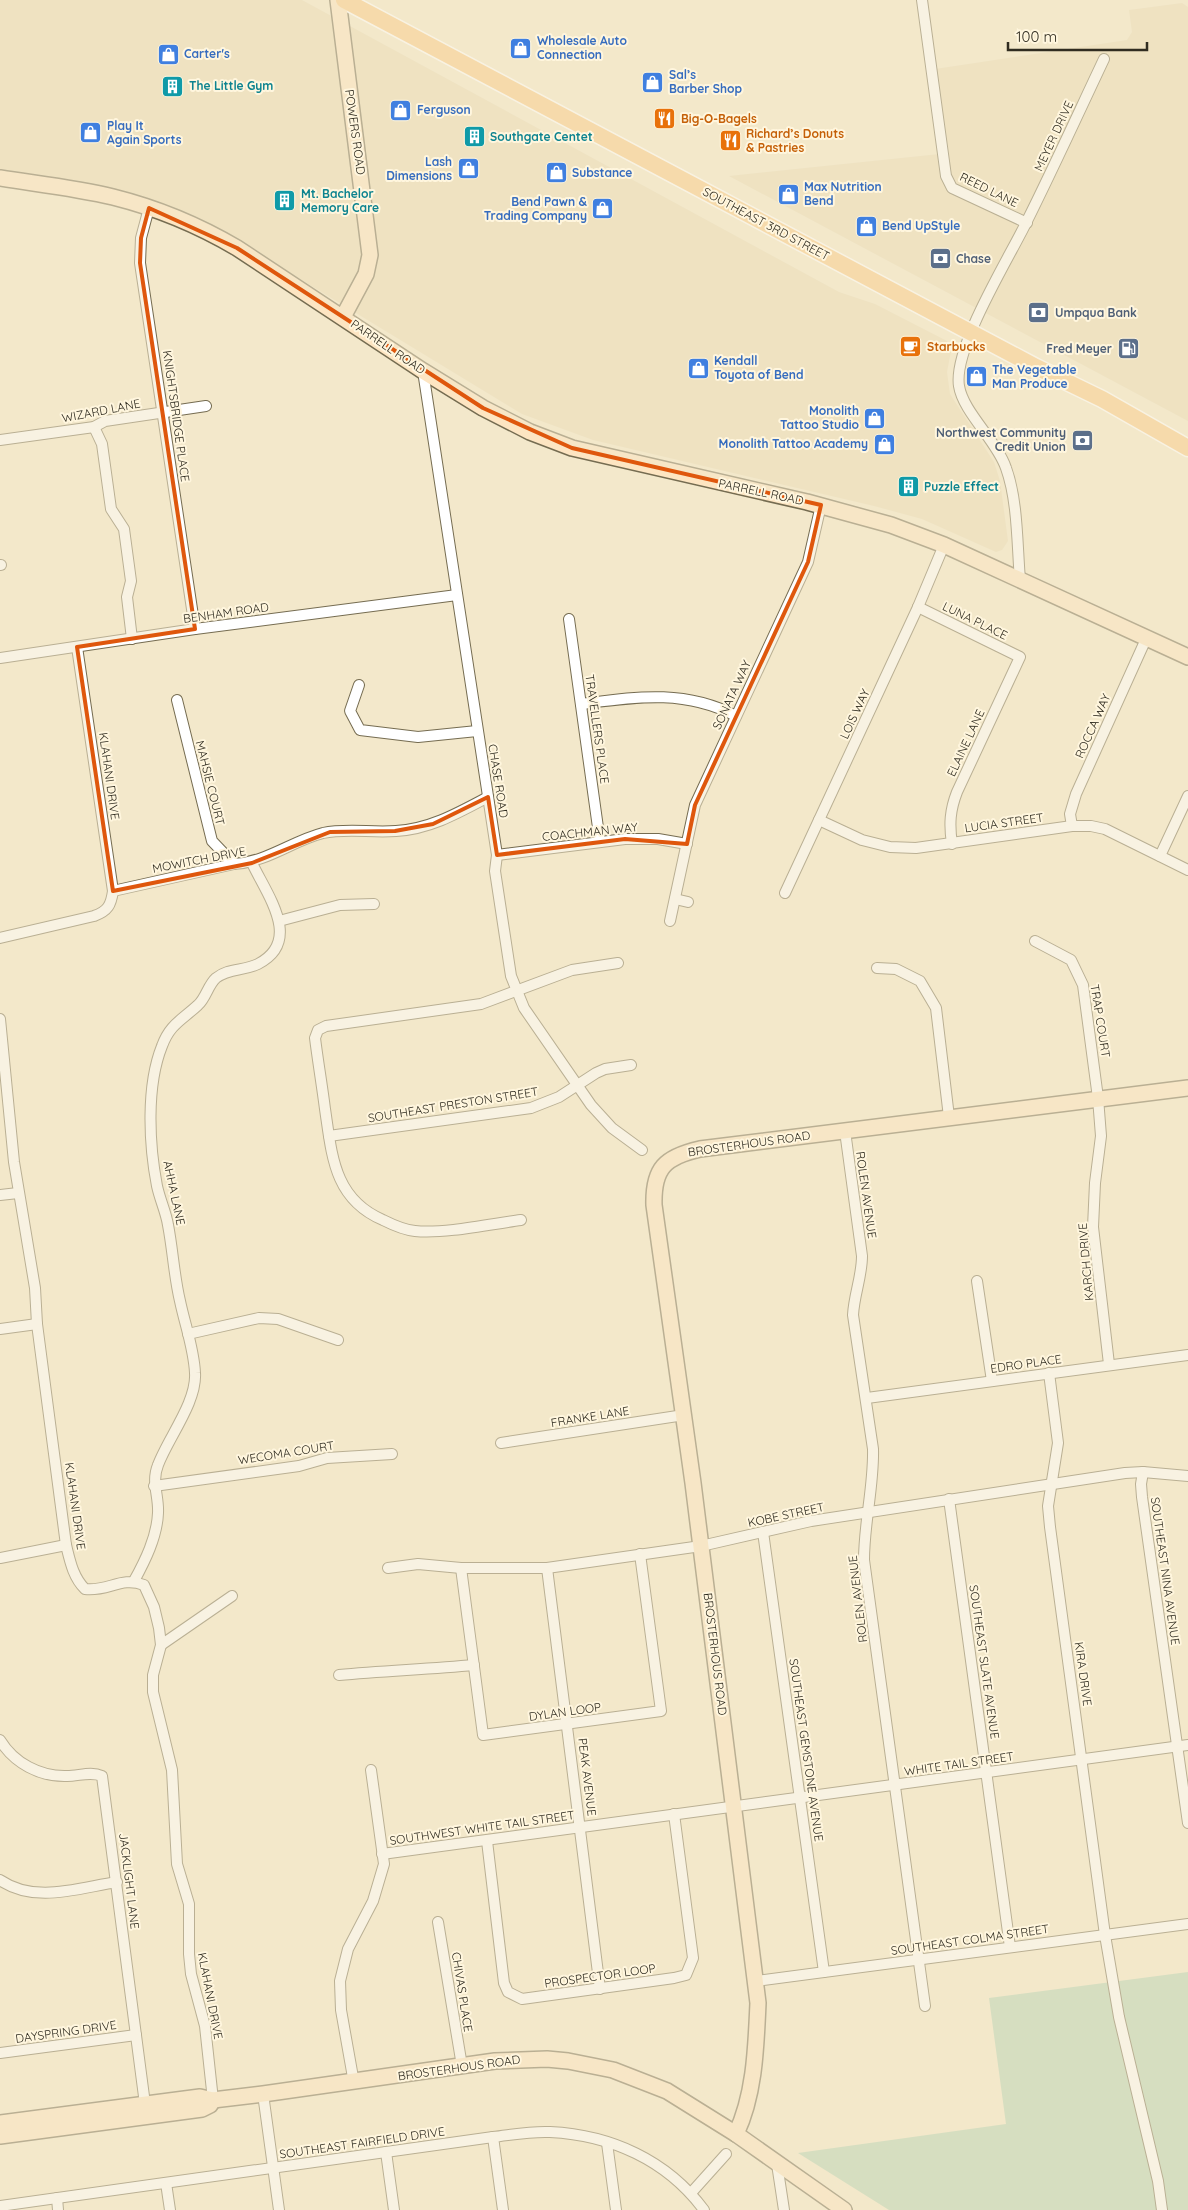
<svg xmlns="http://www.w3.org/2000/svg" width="1188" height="2210" font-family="Quicksand,sans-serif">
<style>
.built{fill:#eadcb7}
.green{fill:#b4d3b4}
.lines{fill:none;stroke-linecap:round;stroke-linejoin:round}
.street-casing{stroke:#756c51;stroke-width:12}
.secondary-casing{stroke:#756c51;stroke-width:18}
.primary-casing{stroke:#fff;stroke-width:19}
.street{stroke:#fff;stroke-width:10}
.secondary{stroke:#fde5c2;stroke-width:15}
.primary{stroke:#fbcb86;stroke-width:16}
.marked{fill:none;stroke:#df570d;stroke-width:4;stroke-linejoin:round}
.labels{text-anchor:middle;stroke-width:4;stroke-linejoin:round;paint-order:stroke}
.shop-label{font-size:12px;font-weight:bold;fill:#366cbe;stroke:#fff6de;text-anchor:start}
.culture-label{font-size:12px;font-weight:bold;fill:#0d838f;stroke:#fff6de;text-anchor:start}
.food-label{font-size:12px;font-weight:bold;fill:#c56008;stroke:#fff6de;text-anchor:start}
.street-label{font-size:12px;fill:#302c20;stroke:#fff6de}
.service-label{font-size:12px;font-weight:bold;fill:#4e5e75;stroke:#fff6de;text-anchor:start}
</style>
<rect width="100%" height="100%" fill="#f3e8cb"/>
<!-- built -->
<g class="built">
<polygon points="0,0 302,0 839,292 875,304 947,341 951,351 947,372 950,394 994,462 1000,481 1008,541 1002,550 996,552 922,519 874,506 593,440 522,414 213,226 158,202 122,191 0,169"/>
<polygon points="1182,3 1188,7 1188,421 729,176 949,153 935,69 1127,40 1132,32 1129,10"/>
</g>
<!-- green -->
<polygon class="green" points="1188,1972 1188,2210 889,2210 798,2153 1006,2124 989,1998"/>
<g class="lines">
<defs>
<g id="street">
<polyline points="922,0 946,176 952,188 1027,223"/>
<polyline points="149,208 141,238 140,263 195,629"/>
<polyline points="423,371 497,855 495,871 511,976 524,1008 591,1105 612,1128 642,1150"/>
<polyline points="94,427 102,444 111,509 124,529 131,581 127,597 132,639"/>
<polyline points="0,440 94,427 105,421 206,406"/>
<polyline points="0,565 1,565"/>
<path d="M1020,580c-3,-35 -2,-79 -14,-112 -9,-27 -43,-56 -47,-82 -6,-38 49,-126 67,-163 27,-54 52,-109 78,-164"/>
<path d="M918,607l102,50 -63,135c-7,18 -8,32 -5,52"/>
<polyline points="569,619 600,842"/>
<polyline points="0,658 195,629 457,595"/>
<polyline points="359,685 350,711 360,730 418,737 477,731"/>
<polyline points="177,700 212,841 234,864"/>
<path d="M581,704c55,-7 103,-15 155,12"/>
<polyline points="819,820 862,840 890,847 916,848 1072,826 1091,826 1105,829 1188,870"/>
<polyline points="1072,826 1070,814 1076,794 1146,639"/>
<polyline points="497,855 625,839 658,839 687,844"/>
<polyline points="1160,856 1188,796"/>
<path d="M113,891l121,-27c33,-2 58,-23 89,-31 24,-5 49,0 73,-2 34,-2 62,-18 92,-34"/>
<polyline points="785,893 918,607 944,545"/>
<polyline points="675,899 688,902"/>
<polyline points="279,921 340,905 374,904"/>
<polyline points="670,921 695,805 808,562 821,505"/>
<path d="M0,938l94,-22c14,-5 17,-11 19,-25l-36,-244"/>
<polyline points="1035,941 1071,960 1083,985 1098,1098 1101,1136 1095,1183 1093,1227 1109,1364"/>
<polyline points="877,968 896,969 920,981 936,1008 949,1117"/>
<path d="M0,1019l14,143 21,126 2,36 29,221c4,16 7,32 19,44 23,3 36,-13 59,-4l10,22 5,21 2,17 -8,30v17l19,78 5,94 12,40v50l2,20 14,52 8,74"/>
<path d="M845,1131l17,125c0,20 -8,39 -9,59l20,134c1,37 -9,73 -9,111l61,446"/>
<polyline points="329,1136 531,1108 559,1097 596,1073 605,1069 631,1065"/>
<polyline points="0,1195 18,1193"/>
<path d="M521,1220c-30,4 -77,14 -106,11 -11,-1 -22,-6 -32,-11 -49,-21 -51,-64 -58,-111 -3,-24 -7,-47 -10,-71l3,-8 8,-4 155,-22 91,-34 46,-7"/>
<polyline points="977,1281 992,1381"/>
<polyline points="0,1329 37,1324"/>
<polyline points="188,1334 259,1318 278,1319 338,1340"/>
<polyline points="1049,1373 1058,1443 1048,1506 1050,1527 1105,1935 1119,2017 1158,2181 1162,2210"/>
<polyline points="867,1398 1188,1355"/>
<polyline points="501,1443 684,1415"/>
<polyline points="1143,1472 1141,1484 1142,1497 1188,1823"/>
<polyline points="154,1486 299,1466 327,1458 392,1454"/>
<polyline points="949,1499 1010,1947"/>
<polyline points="763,1532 824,1972"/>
<polyline points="0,1558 66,1545"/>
<polyline points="388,1568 418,1564 461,1568 547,1568 701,1546 811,1521 1125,1473 1143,1472 1188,1476"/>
<polyline points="461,1568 483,1735 661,1711 640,1554"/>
<polyline points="547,1568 600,1989"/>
<path d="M134,1581c11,-20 23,-44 24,-68 1,-17 -7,-31 0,-48 10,-27 39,-63 37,-92 -1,-24 -10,-48 -15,-72 -6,-25 -7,-50 -12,-76 -2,-13 -8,-25 -11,-39 -8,-41 -11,-100 5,-140 8,-22 20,-26 36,-41 8,-7 10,-20 18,-27 12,-10 28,-7 42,-14 45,-23 9,-69 -6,-101"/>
<polyline points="161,1645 232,1596"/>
<path d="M339,1675c45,-4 90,-6 135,-10"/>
<path d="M0,1740c14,23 40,37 67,36 12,0 24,-5 35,0l43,328"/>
<polyline points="487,1841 504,1983 508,1992 522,1999 674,1978 686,1975 693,1958 674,1814"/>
<polyline points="382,1854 1188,1745"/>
<path d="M0,1880c35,24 78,8 117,2"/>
<polyline points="438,1922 462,2066"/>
<polyline points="756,1981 1188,1924"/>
<polyline points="0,2053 136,2035"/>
<polyline points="354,2083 341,2010 340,1981 348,1949 373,1901 384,1864 371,1770"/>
<polyline points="263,2094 279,2210"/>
<polyline points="493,2137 503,2210"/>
<polyline points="607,2143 616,2210"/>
<polyline points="386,2152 394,2210"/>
<polyline points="777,2164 784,2210"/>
<polyline points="166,2183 170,2210"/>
<polyline points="691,2193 726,2154"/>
<polyline points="57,2198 58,2210"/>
<path d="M0,2206l493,-69c18,-2 38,-6 57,-5 61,3 117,28 154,78"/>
</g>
<g id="secondary">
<polyline points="338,0 370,255 366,274 343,317"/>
<path d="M0,178c38,6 76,10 113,19 44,11 85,28 124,51l186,123 60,37 47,24 42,16 235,54 84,23 53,20 244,112"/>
<polyline points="0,2123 200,2097 213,2100 263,2094 495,2061 547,2059 568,2061 613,2070 667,2091 736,2134 844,2210"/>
<path d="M736,2134c19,-40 20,-88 22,-131l-65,-520 -39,-278c-1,-37 11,-48 46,-56l488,-61"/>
<polyline points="0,2136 202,2109 210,2105 213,2100"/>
</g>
<polyline id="primary" points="344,0 1036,367 1102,399 1188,448"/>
</defs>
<!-- street casing -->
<use href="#street" class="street-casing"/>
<!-- secondary casing -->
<use href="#secondary" class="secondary-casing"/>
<!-- primary casing -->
<use href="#primary" class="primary-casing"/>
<!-- street -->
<use href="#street" class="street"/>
<!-- secondary -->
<use href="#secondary" class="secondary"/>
<!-- primary -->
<use href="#primary" class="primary"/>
</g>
<!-- marked area -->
<path d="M0 0H1188V2210H0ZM149,208l88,40 246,160 89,40 249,57 -13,57 -113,243 -8,39 -62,-5 -128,16 -9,-58 -55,27 -38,7 -65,1 -78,31 -139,28 -36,-244 118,-18 -55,-366 1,-25z" fill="#f3e8cb" fill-opacity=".55" fill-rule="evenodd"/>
<path class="marked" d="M149,208l88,40 246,160 89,40 249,57 -13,57 -113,243 -8,39 -62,-5 -128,16 -9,-58 -55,27 -38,7 -65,1 -78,31 -139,28 -36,-244 118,-18 -55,-366 1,-25z"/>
<!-- icons -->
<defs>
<symbol id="shop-square" viewBox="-11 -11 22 22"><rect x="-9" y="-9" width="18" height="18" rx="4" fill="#3f7fe0" stroke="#fff6de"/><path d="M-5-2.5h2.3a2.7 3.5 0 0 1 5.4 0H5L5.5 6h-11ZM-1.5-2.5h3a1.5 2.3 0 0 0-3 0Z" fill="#fff"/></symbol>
<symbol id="building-square" viewBox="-11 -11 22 22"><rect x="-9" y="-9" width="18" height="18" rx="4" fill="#0f9aa8" stroke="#fff6de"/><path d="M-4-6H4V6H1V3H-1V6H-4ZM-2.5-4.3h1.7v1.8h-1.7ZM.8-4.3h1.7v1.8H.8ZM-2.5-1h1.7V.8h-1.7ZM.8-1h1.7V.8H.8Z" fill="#fff"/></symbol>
<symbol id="restaurant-square" viewBox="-11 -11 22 22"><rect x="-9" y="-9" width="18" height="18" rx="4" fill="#e8710a" stroke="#fff6de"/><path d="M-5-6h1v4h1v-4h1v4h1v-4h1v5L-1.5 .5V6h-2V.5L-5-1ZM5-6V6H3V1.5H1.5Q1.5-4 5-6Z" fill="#fff"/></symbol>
<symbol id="bank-square" viewBox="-11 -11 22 22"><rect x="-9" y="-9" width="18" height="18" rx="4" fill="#5c6f8a" stroke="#fff6de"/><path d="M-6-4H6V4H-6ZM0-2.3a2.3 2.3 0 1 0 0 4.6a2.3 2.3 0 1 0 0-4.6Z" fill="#fff"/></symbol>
<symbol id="cafe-square" viewBox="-11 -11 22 22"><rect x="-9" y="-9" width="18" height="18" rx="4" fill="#e8710a" stroke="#fff6de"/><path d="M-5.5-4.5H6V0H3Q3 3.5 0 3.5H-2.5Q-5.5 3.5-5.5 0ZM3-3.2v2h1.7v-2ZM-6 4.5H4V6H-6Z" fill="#fff"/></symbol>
<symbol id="fuel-square" viewBox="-11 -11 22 22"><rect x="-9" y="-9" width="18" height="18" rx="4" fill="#5c6f8a" stroke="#fff6de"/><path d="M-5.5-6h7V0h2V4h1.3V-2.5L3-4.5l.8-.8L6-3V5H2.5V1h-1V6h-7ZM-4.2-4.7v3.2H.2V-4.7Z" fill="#fff"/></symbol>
</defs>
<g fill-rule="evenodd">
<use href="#shop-square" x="508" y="36" width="25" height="25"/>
<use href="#shop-square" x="156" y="42" width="25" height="25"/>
<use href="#shop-square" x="640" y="70" width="25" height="25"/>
<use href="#building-square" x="160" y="74" width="25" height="25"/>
<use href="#shop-square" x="388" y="98" width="25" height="25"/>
<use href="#restaurant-square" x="652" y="106" width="25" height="25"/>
<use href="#shop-square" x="78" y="120" width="25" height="25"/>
<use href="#building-square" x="462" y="124" width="25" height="25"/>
<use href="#restaurant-square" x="718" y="128" width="25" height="25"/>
<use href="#shop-square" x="456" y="156" width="25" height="25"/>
<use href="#shop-square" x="544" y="160" width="25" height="25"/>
<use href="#shop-square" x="776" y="182" width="25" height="25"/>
<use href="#building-square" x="272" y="188" width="25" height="25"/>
<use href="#shop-square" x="590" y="196" width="25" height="25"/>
<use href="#shop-square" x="854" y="214" width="25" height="25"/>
<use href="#bank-square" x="928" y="246" width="25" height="25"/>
<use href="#bank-square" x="1026" y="300" width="25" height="25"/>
<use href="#cafe-square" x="898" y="334" width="25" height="25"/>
<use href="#fuel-square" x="1116" y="336" width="25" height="25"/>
<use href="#shop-square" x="686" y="356" width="25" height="25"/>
<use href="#shop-square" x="964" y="364" width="25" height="25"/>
<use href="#shop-square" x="862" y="406" width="25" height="25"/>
<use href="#bank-square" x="1070" y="428" width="25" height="25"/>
<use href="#shop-square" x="872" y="432" width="25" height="25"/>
<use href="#building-square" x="896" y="474" width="25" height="25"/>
</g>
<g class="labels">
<!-- shop labels -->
<g class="shop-label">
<text x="537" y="45">Wholesale Auto<tspan x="537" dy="14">Connection</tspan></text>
<text x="184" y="58">Carter's</text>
<text x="669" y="79">Sal’s<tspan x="669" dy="14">Barber Shop</tspan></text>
<text x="417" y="114">Ferguson</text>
<text x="107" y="130">Play It<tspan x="107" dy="14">Again Sports</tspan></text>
<text x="452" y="166" text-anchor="end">Lash<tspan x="452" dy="14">Dimensions</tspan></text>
<text x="572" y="177">Substance</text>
<text x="804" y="191">Max Nutrition<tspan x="804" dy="14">Bend</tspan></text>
<text x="587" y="206" text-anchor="end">Bend Pawn &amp;<tspan x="587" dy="14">Trading Company</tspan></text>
<text x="882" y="230">Bend UpStyle</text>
<text x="714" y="365">Kendall<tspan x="714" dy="14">Toyota of Bend</tspan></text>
<text x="992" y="374">The Vegetable<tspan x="992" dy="14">Man Produce</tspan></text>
<text x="859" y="415" text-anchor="end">Monolith<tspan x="859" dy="14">Tattoo Studio</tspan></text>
<text x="868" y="448" text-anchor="end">Monolith Tattoo Academy</text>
</g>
<!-- culture labels -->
<g class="culture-label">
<text x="189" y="90">The Little Gym</text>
<text x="490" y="141">Southgate Centet</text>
<text x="301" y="198">Mt. Bachelor<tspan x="301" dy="14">Memory Care</tspan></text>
<text x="924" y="491">Puzzle Effect</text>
</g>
<!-- food labels -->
<g class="food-label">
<text x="681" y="123">Big-O-Bagels</text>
<text x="746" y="138">Richard’s Donuts<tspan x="746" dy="14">&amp; Pastries</tspan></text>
<text x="927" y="351">Starbucks</text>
</g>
<!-- street labels -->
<g class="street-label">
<text transform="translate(355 132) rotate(82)" y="4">POWERS ROAD</text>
<text transform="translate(1054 136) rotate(-65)" y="4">MEYER DRIVE</text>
<text transform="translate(989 190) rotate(26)" y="4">REED LANE</text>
<text transform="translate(766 224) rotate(28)" y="4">SOUTHEAST 3RD STREET</text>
<text transform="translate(388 347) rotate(34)" y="4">PARRELL ROAD</text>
<text transform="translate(101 411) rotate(-11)" y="4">WIZARD LANE</text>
<text transform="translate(176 416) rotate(82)" y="4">KNIGHTSBRIDGE PLACE</text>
<text transform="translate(761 492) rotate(12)" y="4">PARRELL ROAD</text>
<text transform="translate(226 613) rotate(-8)" y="4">BENHAM ROAD</text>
<text transform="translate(975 621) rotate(26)" y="4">LUNA PLACE</text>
<text transform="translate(732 695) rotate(-65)" y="4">SONATA WAY</text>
<text transform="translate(855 714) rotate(-65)" y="4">LOIS WAY</text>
<text transform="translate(1093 726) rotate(-66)" y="4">ROCCA WAY</text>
<text transform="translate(597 729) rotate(82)" y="4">TRAVELLERS PLACE</text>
<text transform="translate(966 743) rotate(-65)" y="4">ELAINE LANE</text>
<text transform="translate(109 776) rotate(82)" y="4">KLAHANI DRIVE</text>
<text transform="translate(498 781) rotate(81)" y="4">CHASE ROAD</text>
<text transform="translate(210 783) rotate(76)" y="4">MAHSIE COURT</text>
<text transform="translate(1004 823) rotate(-8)" y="4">LUCIA STREET</text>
<text transform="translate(590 832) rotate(-6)" y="4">COACHMAN WAY</text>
<text transform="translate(199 860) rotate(-11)" y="4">MOWITCH DRIVE</text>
<text transform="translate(1100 1021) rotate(81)" y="4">TRAP COURT</text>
<text transform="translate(453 1105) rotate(-9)" y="4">SOUTHEAST PRESTON STREET</text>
<text transform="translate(749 1144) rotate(-8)" y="4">BROSTERHOUS ROAD</text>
<text transform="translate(174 1193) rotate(78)" y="4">AHHA LANE</text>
<text transform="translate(866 1195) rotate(82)" y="4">ROLEN AVENUE</text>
<text transform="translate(1086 1262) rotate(-95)" y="4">KARCH DRIVE</text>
<text transform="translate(1026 1364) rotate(-8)" y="4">EDRO PLACE</text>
<text transform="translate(590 1417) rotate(-9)" y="4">FRANKE LANE</text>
<text transform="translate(286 1453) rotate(-9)" y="4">WECOMA COURT</text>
<text transform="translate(75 1506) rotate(82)" y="4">KLAHANI DRIVE</text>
<text transform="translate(786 1515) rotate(-12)" y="4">KOBE STREET</text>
<text transform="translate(1165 1571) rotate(82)" y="4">SOUTHEAST NINA AVENUE</text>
<text transform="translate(858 1599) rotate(-97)" y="4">ROLEN AVENUE</text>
<text transform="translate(715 1654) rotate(83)" y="4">BROSTERHOUS ROAD</text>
<text transform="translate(984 1662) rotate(82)" y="4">SOUTHEAST SLATE AVENUE</text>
<text transform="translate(1083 1674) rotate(82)" y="4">KIRA DRIVE</text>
<text transform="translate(565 1712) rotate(-8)" y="4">DYLAN LOOP</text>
<text transform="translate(806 1750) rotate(82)" y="4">SOUTHEAST GEMSTONE AVENUE</text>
<text transform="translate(959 1764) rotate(-8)" y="4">WHITE TAIL STREET</text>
<text transform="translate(587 1777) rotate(83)" y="4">PEAK AVENUE</text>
<text transform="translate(482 1828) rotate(-8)" y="4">SOUTHWEST WHITE TAIL STREET</text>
<text transform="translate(129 1881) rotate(83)" y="4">JACKLIGHT LANE</text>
<text transform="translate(970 1940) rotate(-8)" y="4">SOUTHEAST COLMA STREET</text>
<text transform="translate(600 1976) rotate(-8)" y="4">PROSPECTOR LOOP</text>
<text transform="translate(462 1992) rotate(81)" y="4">CHIVAS PLACE</text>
<text transform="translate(210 1996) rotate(79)" y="4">KLAHANI DRIVE</text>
<text transform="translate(66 2032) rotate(-8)" y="4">DAYSPRING DRIVE</text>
<text transform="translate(459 2068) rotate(-8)" y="4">BROSTERHOUS ROAD</text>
<text transform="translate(362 2143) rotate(-8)" y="4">SOUTHEAST FAIRFIELD DRIVE</text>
</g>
<!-- service labels -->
<g class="service-label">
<text x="956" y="263">Chase</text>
<text x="1055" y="317">Umpqua Bank</text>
<text x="1112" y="353" text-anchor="end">Fred Meyer</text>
<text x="1066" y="437" text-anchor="end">Northwest Community<tspan x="1066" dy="14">Credit Union</tspan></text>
</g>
</g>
<!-- scale -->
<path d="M1008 42v8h139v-8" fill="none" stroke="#302c20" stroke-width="2.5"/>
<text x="1016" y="42" font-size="15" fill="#302c20" stroke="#fff6de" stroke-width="4" paint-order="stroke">100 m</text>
</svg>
